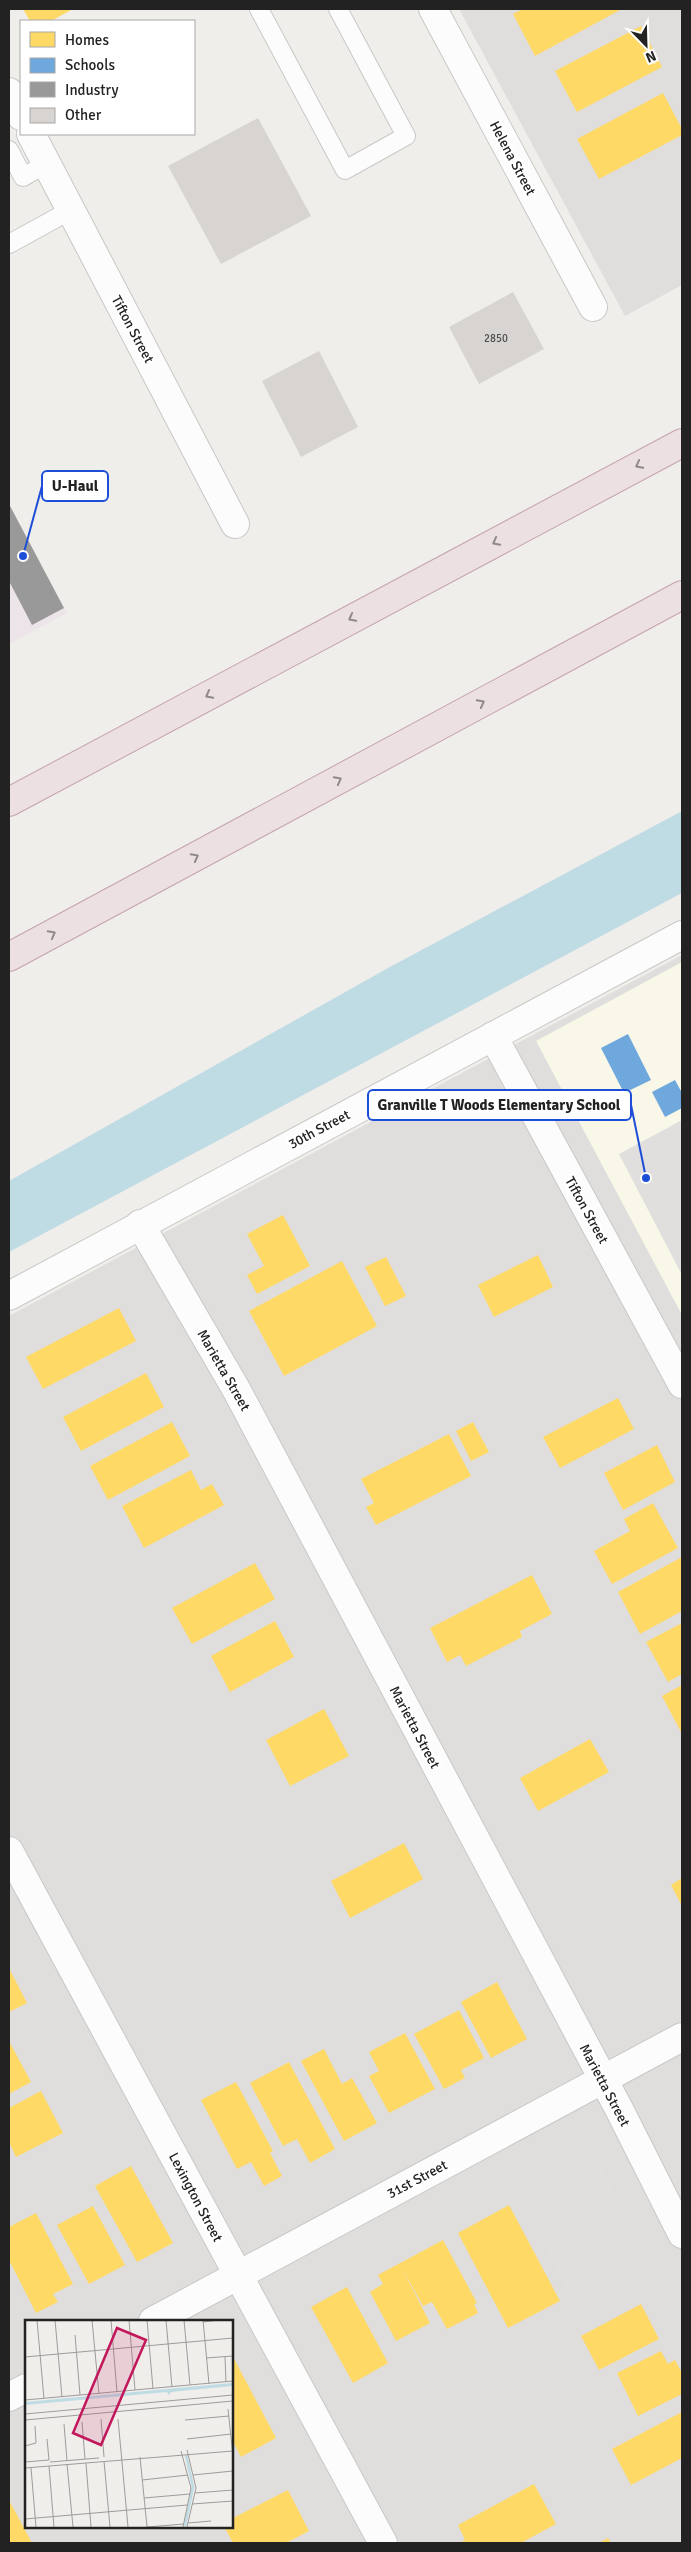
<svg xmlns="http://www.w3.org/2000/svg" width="691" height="2552" font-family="Signika,sans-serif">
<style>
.residential{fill:#dfdedc;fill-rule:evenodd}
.industrial{fill:#ede4e9}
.education{fill:#f8f7e8}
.parking{fill:#e0dfde}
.water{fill:#bfdbe3}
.homes{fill:#ffd966}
.schools{fill:#6fa8dc}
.industry{fill:#999}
.building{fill:#d7d4d2}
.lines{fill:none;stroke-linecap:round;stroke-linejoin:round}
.lane-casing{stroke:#c9c8c7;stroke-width:20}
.street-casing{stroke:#c9c8c7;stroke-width:30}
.highway-casing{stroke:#c5a2ac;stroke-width:30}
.lane{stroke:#fdfcfc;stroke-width:18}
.street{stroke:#fdfcfc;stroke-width:28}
.highway{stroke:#ece0e2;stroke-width:28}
.oneway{stroke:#918a8c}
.labels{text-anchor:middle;stroke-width:5;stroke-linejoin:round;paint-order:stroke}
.number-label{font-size:11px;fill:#4f4e4e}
.street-label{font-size:14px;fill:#222;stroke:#fff}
.inset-river{fill:none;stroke:#bfdbe3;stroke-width:2.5}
.inset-road{fill:none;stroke:#9e9c9b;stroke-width:1}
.view{fill:#c2185b;fill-opacity:0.15;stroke:#c2185b;stroke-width:2.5}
.inset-edge{fill:none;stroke:#222;stroke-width:2.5}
.leader{fill:none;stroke:#1d4ed8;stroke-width:2}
.callout-dot{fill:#1d4ed8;stroke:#fff;stroke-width:2}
.callout{fill:#fff;stroke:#1d4ed8;stroke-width:2}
.callout-label{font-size:15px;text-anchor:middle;font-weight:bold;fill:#222}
</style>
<rect width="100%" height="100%" fill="#f0eeeb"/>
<!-- residential -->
<g class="residential">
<polygon points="459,9 682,9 682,285 625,316"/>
<path d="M682,955v1588h-673v-1227zM26,2321h205v205h-205z"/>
</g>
<!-- industrial -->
<polygon class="industrial" points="9,504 67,613 9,644"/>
<!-- education -->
<polygon class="education" points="682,962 682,1315 536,1041"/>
<!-- parking -->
<g class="parking">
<polygon points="682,1120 682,1275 619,1154"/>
<polygon points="602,2167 662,2280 584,2322 524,2209"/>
</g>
<!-- water -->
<polygon class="water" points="682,811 682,893 9,1252 9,1181 388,968"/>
<!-- homes -->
<g class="homes">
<polygon points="23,9 73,9 51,21 30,21"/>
<polygon points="523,9 622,9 535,56 513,14"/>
<polygon points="641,26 662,67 577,112 555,71"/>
<polygon points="663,93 682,129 682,135 599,179 577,139"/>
<polygon points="283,1215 310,1266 257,1294 247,1275 264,1266 247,1234"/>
<polygon points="538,1255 553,1287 494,1317 478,1285"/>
<polygon points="386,1257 406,1296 385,1306 365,1267"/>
<polygon points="342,1261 377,1326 284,1376 249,1311"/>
<polygon points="119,1308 136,1341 43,1389 26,1357"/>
<polygon points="146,1373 164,1407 81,1451 63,1417"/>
<polygon points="618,1398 634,1429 560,1468 543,1437"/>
<polygon points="172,1422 190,1456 108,1500 90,1466"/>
<polygon points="473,1422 489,1452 471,1461 456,1431"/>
<polygon points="449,1434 471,1476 376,1525 366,1507 374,1503 361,1479"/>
<polygon points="657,1445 675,1482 623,1510 604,1473"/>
<polygon points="191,1470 201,1490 212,1484 224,1505 144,1548 122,1506"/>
<polygon points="653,1503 678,1548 612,1584 594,1551 630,1531 624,1519"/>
<polygon points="682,1557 682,1611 640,1634 618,1592"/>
<polygon points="255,1563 275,1599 192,1644 172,1608"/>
<polygon points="532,1575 552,1614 520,1631 522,1637 466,1666 460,1655 447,1662 430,1628"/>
<polygon points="275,1621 294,1657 230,1692 211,1656"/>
<polygon points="682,1623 682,1674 668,1682 646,1642"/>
<polygon points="682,1685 682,1734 662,1696"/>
<polygon points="324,1709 349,1756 290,1786 266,1740"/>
<polygon points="590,1739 609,1772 538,1811 520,1778"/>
<polygon points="404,1843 423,1879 350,1918 331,1881"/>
<polygon points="682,1878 682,1906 671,1885"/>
<polygon points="9,1968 27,2003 9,2012"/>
<polygon points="497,1982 527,2039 491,2058 461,2002"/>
<polygon points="459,2010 484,2058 461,2070 465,2078 444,2089 414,2034"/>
<polygon points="405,2033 435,2089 389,2113 369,2076 379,2071 369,2052"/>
<polygon points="9,2041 31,2082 9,2094"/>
<polygon points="324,2049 342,2084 352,2078 377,2123 344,2141 301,2061"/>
<polygon points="289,2062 335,2149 310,2163 297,2139 283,2146 250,2083"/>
<polygon points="236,2082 273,2151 270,2153 282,2176 264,2186 251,2162 237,2169 201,2100"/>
<polygon points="41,2091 63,2133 16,2157 9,2142 9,2108"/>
<polygon points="131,2166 173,2243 137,2262 95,2186"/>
<polygon points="509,2205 560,2301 508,2328 458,2233"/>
<polygon points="93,2206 125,2265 89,2284 57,2225"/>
<polygon points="36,2213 73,2284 53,2294 58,2302 36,2313 9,2260 9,2227"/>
<polygon points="443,2240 477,2303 474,2304 478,2313 447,2329 432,2302 423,2306 402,2268 430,2323 396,2341 370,2292 383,2284 378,2275"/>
<polygon points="347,2287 388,2363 353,2383 311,2307"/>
<polygon points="641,2304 659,2339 599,2370 581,2336"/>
<polygon points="661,2351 668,2364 675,2360 682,2373 682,2394 638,2416 617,2373"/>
<polygon points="231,2353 276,2438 241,2457 231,2438"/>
<polygon points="682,2412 682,2458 631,2485 612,2449"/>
<polygon points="534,2484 556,2524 521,2543 459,2543 465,2540 458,2525"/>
<polygon points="288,2490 309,2531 286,2543 233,2543 224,2526 231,2526 231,2519"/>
<polygon points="9,2500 32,2543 9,2543"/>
<polygon points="608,2538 611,2543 599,2543"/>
</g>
<!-- schools -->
<g class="schools">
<polygon points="628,1034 651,1080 624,1093 601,1048"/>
<polygon points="675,1080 682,1093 682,1108 665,1117 652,1092"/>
</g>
<!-- industry -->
<polygon class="industry" points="9,504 64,608 32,625 9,581"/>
<!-- building -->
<g class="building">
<polygon points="258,118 311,216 221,264 168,166"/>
<polygon points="513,292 544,349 479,384 449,327"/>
<polygon points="319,351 358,427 301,457 262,381"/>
</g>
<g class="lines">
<defs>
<g id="lane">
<polyline points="259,9 345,170 406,136 338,9"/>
<polyline points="9,150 23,177 46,164"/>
<polyline points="9,244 71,210"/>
</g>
<g id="street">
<polyline points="433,9 593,307"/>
<polyline points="9,92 21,116"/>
<polyline points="31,134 235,524"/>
<polyline points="493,1036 682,1384"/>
<polyline points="140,1224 236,1389 619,2109 682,2234"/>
<polyline points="9,1296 682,935"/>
<polyline points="9,1851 383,2543"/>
<polyline points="153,2321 682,2037"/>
<polyline points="9,2397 26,2388"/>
</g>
<g id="highway">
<polyline points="9,802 682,443"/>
<polyline points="9,957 682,595"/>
</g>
</defs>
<!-- lane casing -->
<use href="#lane" class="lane-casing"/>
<!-- street casing -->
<use href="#street" class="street-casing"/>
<!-- highway casing -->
<use href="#highway" class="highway-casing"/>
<!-- lane -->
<use href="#lane" class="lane"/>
<!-- street -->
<use href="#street" class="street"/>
<!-- highway -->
<use href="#highway" class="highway"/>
</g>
<!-- one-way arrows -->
<defs><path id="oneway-chevron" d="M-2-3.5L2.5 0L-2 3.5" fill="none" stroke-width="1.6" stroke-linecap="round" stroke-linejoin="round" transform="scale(1.25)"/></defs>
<g class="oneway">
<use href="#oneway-chevron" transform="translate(639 465) rotate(152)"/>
<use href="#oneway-chevron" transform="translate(496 542) rotate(152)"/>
<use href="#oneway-chevron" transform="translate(352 618) rotate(152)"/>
<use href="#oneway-chevron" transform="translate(209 695) rotate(152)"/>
<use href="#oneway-chevron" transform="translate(481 703) rotate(-28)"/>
<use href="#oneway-chevron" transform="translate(338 780) rotate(-28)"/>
<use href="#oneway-chevron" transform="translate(195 857) rotate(-28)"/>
<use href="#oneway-chevron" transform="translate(52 934) rotate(-28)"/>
</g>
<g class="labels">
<!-- number labels -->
<g class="number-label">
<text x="496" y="342">2850</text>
</g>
<!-- street labels -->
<g class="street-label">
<text transform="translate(513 158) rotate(62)" y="5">Helena Street</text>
<text transform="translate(133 329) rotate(62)" y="5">Tifton Street</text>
<text transform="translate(319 1129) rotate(-28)" y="5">30th Street</text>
<text transform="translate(587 1210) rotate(61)" y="5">Tifton Street</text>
<text transform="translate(224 1370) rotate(60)" y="5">Marietta Street</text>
<text transform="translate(415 1727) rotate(62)" y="5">Marietta Street</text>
<text transform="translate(605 2085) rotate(62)" y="5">Marietta Street</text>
<text transform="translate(417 2179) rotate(-28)" y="5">31st Street</text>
<text transform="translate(196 2197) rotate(62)" y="5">Lexington Street</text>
</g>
</g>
<!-- overview -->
<g transform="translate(25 2320)">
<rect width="208" height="208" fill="#f0eeeb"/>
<path d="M207,63v3l-61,6 -2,3 -2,-3 -142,13v-3z" fill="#bfdbe3"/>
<path class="inset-river" d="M160,206l8,-39 -7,-32"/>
<path class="inset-road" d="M12,0l7,79M30,0l7,77M67,0l7,74M86,0l6,72M104,0l6,70M122,0l6,69M141,0l6,67M159,0l6,65M178,0l6,64M178,2l16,-2M50,15l5,60M0,37l208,-19M200,37l1,25M181,38l27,-2M0,80l208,-19M203,89l5,47M0,94l208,-19M76,99l3,38M93,99l10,108M0,100l208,-19M160,100l44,-4M57,102l3,37M39,104l3,37M22,119l2,21M162,119l44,-5M0,126l11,-3 -1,-17M156,131l10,37 -8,39M115,137l7,70M79,141l6,66M0,142l24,-2M25,142l49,-4M61,143l5,64M42,144l6,63M24,146l5,61M0,148l208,-17M6,148l5,59M168,155l40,-4M117,160l46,-5M170,173l38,-3M119,178l46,-4M167,184l41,-3M0,199l162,-14M163,203l23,-2M122,207l37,-3M162,207l9,-39 -9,-38"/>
<path class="view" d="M92,8l29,12 -45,105 -28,-12z"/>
<rect width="208" height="208" class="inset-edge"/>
</g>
<!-- callouts -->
<path class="leader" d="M23 556L42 486M646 1178L631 1105"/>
<g class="callout-dot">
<circle cx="23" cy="556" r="5"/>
<circle cx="646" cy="1178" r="5"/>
</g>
<g class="callout">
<rect x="42" y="471" width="66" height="30" rx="5"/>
<rect x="368" y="1090" width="263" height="30" rx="5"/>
</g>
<g class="callout-label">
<text x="75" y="491">U-Haul</text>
<text x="499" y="1110">Granville T Woods Elementary School</text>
</g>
<!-- border -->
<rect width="691" height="2552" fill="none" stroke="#222222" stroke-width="20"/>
<!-- legend -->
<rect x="20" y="20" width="175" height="115" fill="#ffffff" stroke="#a7a7a7"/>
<rect x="30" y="32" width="25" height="15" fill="#ffd966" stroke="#a7a7a7"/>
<text x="65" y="45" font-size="15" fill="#222222">Homes</text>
<rect x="30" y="58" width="25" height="15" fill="#6fa8dc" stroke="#a7a7a7"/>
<text x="65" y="70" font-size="15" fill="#222222">Schools</text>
<rect x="30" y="82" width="25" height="15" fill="#999999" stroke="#a7a7a7"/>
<text x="65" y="95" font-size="15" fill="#222222">Industry</text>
<rect x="30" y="108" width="25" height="15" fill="#d7d4d2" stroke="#a7a7a7"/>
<text x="65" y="120" font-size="15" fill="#222222">Other</text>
<!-- north arrow -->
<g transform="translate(646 45) rotate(157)" stroke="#ffffff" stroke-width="4" paint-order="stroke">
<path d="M0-4L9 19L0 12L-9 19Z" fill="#222222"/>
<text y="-8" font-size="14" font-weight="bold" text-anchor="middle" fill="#222222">N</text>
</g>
</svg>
